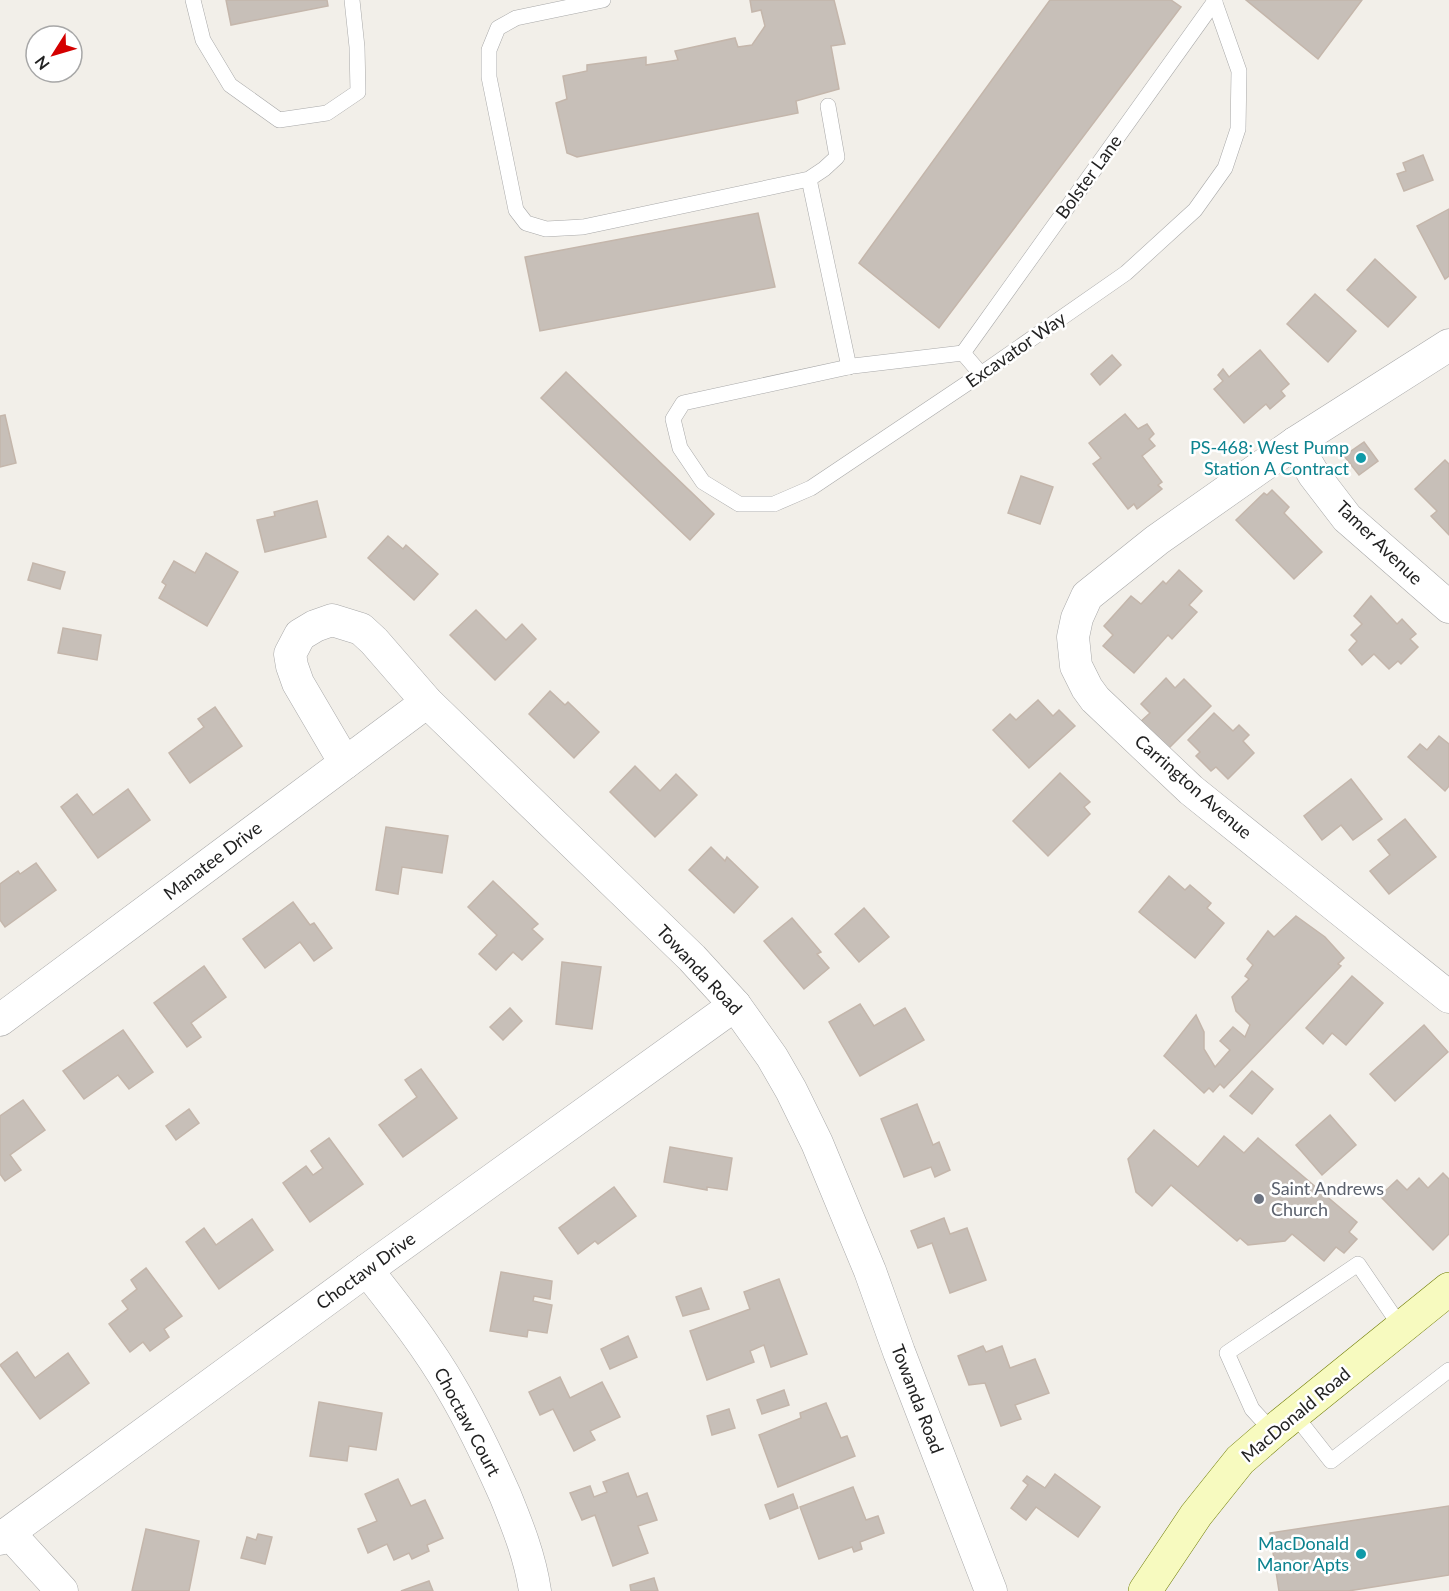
<svg xmlns="http://www.w3.org/2000/svg" width="1449" height="1591" font-family="Lato,sans-serif">
<style>
.building{fill:#c7bfb8;stroke:#c4b6ab;stroke-width:1.5}
.lines{fill:none;stroke-linecap:round;stroke-linejoin:round}
.lane-casing{stroke:#a9a9a9;stroke-width:16}
.street-casing{stroke:#a9a9a9;stroke-width:33}
.secondary-casing{stroke:#707d05;stroke-width:34}
.lane{stroke:#fff;stroke-width:15}
.street{stroke:#fff;stroke-width:32}
.secondary{stroke:#f7fabf;stroke-width:33}
.culture-dot{fill:#0f9aa8;stroke:#fff;stroke-width:2}
.worship-dot{fill:#6b7280;stroke:#fff;stroke-width:2}
.labels{text-anchor:middle;stroke-width:5;stroke-linejoin:round;paint-order:stroke}
.street-label{font-size:18px;fill:#222;stroke:#fff}
.culture-label{font-size:18px;fill:#0d838f;stroke:#fff;text-anchor:end}
.worship-label{font-size:18px;fill:#5b616d;stroke:#fff;text-anchor:start}
</style>
<rect width="100%" height="100%" fill="#f2efe9"/>
<!-- building -->
<g class="building">
<polygon points="226,0 327,0 328,6 231,25"/>
<polygon points="750,0 834,0 845,44 831,46 839,89 796,101 798,113 577,157 567,153 556,103 567,99 563,76 587,71 587,65 646,57 646,65 678,60 675,51 735,38 738,47 752,45 765,26 761,10 752,12"/>
<polygon points="1050,0 1171,0 1181,7 939,328 859,263"/>
<polygon points="1246,0 1362,0 1318,59"/>
<polygon points="1423,155 1433,180 1404,191 1397,174 1406,171 1403,163"/>
<polygon points="1449,209 1449,276 1445,279 1417,226"/>
<polygon points="758,213 775,287 540,331 525,257"/>
<polygon points="1375,259 1416,297 1388,327 1347,290"/>
<polygon points="1315,294 1356,331 1328,362 1287,324"/>
<polygon points="1260,350 1289,384 1281,391 1285,396 1270,409 1266,404 1244,423 1214,389 1223,381 1218,375 1223,369 1229,377"/>
<polygon points="1112,355 1121,365 1100,385 1091,374"/>
<polygon points="566,372 714,514 690,540 541,398"/>
<polygon points="1125,414 1138,429 1147,424 1154,434 1149,439 1155,446 1142,456 1162,482 1158,485 1162,489 1137,509 1134,504 1128,509 1093,464 1101,458 1089,443"/>
<polygon points="5,415 16,463 0,467 0,416"/>
<polygon points="1364,442 1378,461 1359,475 1344,456"/>
<polygon points="1445,460 1449,464 1449,535 1431,516 1437,511 1415,489"/>
<polygon points="1021,476 1053,487 1040,524 1008,513"/>
<polygon points="1272,490 1289,507 1284,513 1322,552 1294,579 1236,520 1264,493 1267,495"/>
<polygon points="317,501 326,537 265,552 257,520 275,516 274,512"/>
<polygon points="388,536 403,549 406,545 438,574 414,600 368,558"/>
<polygon points="206,553 238,572 207,626 159,598 166,585 162,582 174,561 195,573"/>
<polygon points="33,563 65,572 60,589 28,580"/>
<polygon points="1179,570 1202,591 1189,605 1197,612 1172,639 1168,635 1134,673 1103,646 1113,635 1104,626 1131,596 1141,604 1163,581 1166,584"/>
<polygon points="1371,596 1397,624 1402,619 1416,634 1410,639 1418,647 1401,664 1398,661 1389,669 1374,654 1362,665 1349,650 1357,641 1351,635 1362,624 1354,616"/>
<polygon points="476,610 506,640 522,624 536,639 495,680 450,635"/>
<polygon points="63,628 101,635 97,660 58,653"/>
<polygon points="1166,678 1175,688 1184,679 1211,706 1167,750 1139,723 1150,713 1141,704"/>
<polygon points="550,691 565,705 568,702 599,732 574,758 529,714"/>
<polygon points="1038,700 1053,716 1059,710 1075,726 1029,768 993,730 1010,714 1016,720"/>
<polygon points="215,707 242,746 190,783 169,753 204,727 198,719"/>
<polygon points="1214,713 1233,731 1239,725 1249,735 1243,741 1254,753 1228,779 1216,767 1211,771 1196,756 1200,752 1188,740"/>
<polygon points="1439,736 1449,744 1449,786 1445,791 1408,757 1420,744 1427,750"/>
<polygon points="635,766 660,791 676,774 697,795 655,837 610,792"/>
<polygon points="1060,773 1090,802 1084,807 1090,814 1048,856 1013,821"/>
<polygon points="1351,779 1382,819 1353,840 1341,825 1322,840 1304,816"/>
<polygon points="128,789 150,820 98,858 61,807 77,794 93,815"/>
<polygon points="1405,819 1436,857 1389,894 1370,871 1390,855 1378,840"/>
<polygon points="386,827 448,836 442,873 402,867 398,894 376,890"/>
<polygon points="711,847 725,861 727,857 758,887 734,913 689,870"/>
<polygon points="36,863 56,890 5,927 0,920 0,884 18,871 20,874"/>
<polygon points="1169,876 1185,890 1190,885 1211,903 1207,908 1224,923 1195,958 1139,912"/>
<polygon points="493,881 538,924 532,929 543,939 522,960 513,952 496,970 479,954 497,935 468,907"/>
<polygon points="293,902 310,925 314,923 332,948 314,961 300,942 265,968 243,939"/>
<polygon points="864,908 889,937 859,962 835,934"/>
<polygon points="1296,916 1325,937 1344,958 1338,964 1341,966 1224,1088 1220,1084 1213,1092 1209,1088 1204,1093 1164,1056 1196,1015 1204,1032 1204,1049 1215,1067 1230,1050 1220,1041 1233,1027 1245,1037 1250,1025 1236,1011 1232,997 1249,979 1245,976 1253,965 1247,959 1268,931 1274,937"/>
<polygon points="792,918 821,952 817,954 829,968 804,989 764,941"/>
<polygon points="562,962 601,967 592,1029 556,1024"/>
<polygon points="204,966 226,997 191,1023 201,1037 187,1047 154,1003"/>
<polygon points="1352,976 1383,1003 1346,1045 1332,1033 1323,1044 1306,1028"/>
<polygon points="860,1004 874,1026 905,1008 924,1040 860,1076 829,1022"/>
<polygon points="510,1008 522,1021 503,1040 490,1027"/>
<polygon points="1424,1025 1448,1052 1395,1101 1370,1074"/>
<polygon points="123,1030 153,1072 129,1089 118,1075 84,1099 63,1071"/>
<polygon points="421,1069 457,1118 403,1157 379,1125 417,1097 405,1080"/>
<polygon points="1252,1071 1273,1089 1252,1114 1230,1096"/>
<polygon points="23,1100 45,1130 10,1155 21,1170 5,1181 0,1174 0,1116"/>
<polygon points="917,1104 933,1145 939,1142 950,1170 935,1177 931,1167 904,1177 881,1119"/>
<polygon points="189,1109 199,1123 176,1140 166,1126"/>
<polygon points="1330,1115 1356,1145 1322,1175 1296,1145"/>
<polygon points="1154,1130 1198,1167 1224,1136 1244,1153 1258,1138 1357,1222 1349,1232 1357,1239 1344,1253 1336,1247 1324,1261 1292,1234 1285,1241 1248,1245 1240,1238 1237,1241 1171,1185 1152,1206 1136,1192 1128,1159"/>
<polygon points="329,1138 363,1184 310,1222 283,1183 306,1166 313,1175 323,1168 311,1151"/>
<polygon points="670,1147 732,1158 727,1190 707,1187 707,1190 664,1182"/>
<polygon points="1443,1173 1449,1179 1449,1234 1433,1250 1380,1196 1397,1180 1407,1190 1419,1178 1428,1188"/>
<polygon points="614,1187 636,1216 598,1244 595,1241 578,1254 559,1228"/>
<polygon points="944,1218 950,1234 967,1228 986,1280 950,1293 932,1243 918,1248 911,1231"/>
<polygon points="252,1219 273,1250 219,1289 186,1242 204,1228 216,1245"/>
<polygon points="146,1268 182,1316 164,1329 169,1337 150,1351 143,1342 130,1352 109,1324 128,1309 122,1301 137,1289 131,1280"/>
<polygon points="501,1272 552,1281 550,1299 534,1296 533,1301 552,1305 547,1333 528,1330 527,1337 490,1331"/>
<polygon points="779,1279 807,1354 771,1367 764,1345 750,1351 754,1362 707,1380 690,1331 750,1309 744,1292"/>
<polygon points="701,1288 709,1309 683,1316 676,1297"/>
<polygon points="628,1336 637,1357 610,1369 601,1349"/>
<polygon points="983,1346 986,1352 1002,1346 1010,1368 1035,1359 1049,1393 1015,1405 1021,1419 1001,1426 985,1383 969,1385 958,1356"/>
<polygon points="17,1352 35,1378 68,1353 89,1383 40,1419 0,1365"/>
<polygon points="560,1377 570,1398 602,1382 620,1417 590,1431 595,1440 574,1451 553,1409 540,1415 529,1392"/>
<polygon points="784,1390 789,1405 762,1414 757,1400"/>
<polygon points="319,1402 382,1413 376,1450 349,1446 347,1461 310,1456"/>
<polygon points="826,1403 841,1438 847,1436 855,1456 778,1487 759,1435 801,1418 800,1413"/>
<polygon points="729,1409 735,1428 712,1435 707,1416"/>
<polygon points="628,1473 637,1497 647,1493 657,1520 638,1526 648,1553 613,1566 595,1515 582,1520 570,1493 590,1486 594,1497 607,1492 603,1482"/>
<polygon points="1055,1474 1100,1507 1078,1537 1036,1507 1026,1520 1011,1508 1028,1485 1023,1481 1027,1476 1045,1488"/>
<polygon points="398,1479 411,1506 425,1500 443,1538 427,1545 429,1551 412,1559 409,1553 394,1560 387,1544 368,1553 358,1529 377,1521 365,1494"/>
<polygon points="853,1487 866,1520 878,1516 884,1533 860,1542 862,1549 854,1552 852,1547 819,1559 800,1507"/>
<polygon points="793,1494 798,1508 770,1519 765,1505"/>
<polygon points="1449,1506 1449,1575 1348,1591 1279,1591 1270,1533"/>
<polygon points="146,1529 199,1541 189,1591 132,1591"/>
<polygon points="258,1534 272,1537 265,1564 241,1558 247,1537 256,1540"/>
<polygon points="654,1578 658,1591 631,1591 630,1585"/>
<polygon points="429,1581 433,1591 401,1591"/>
</g>
<g class="lines">
<defs>
<g id="lane">
<polyline points="193,0 203,40 230,85 279,120 327,113 358,92 357,47 352,0"/>
<polyline points="603,0 516,18 498,28 489,50 489,77 516,210 526,223 546,229 583,227 809,179 824,169 837,157 828,106"/>
<polyline points="809,179 849,367"/>
<polyline points="963,353 1215,1"/>
<polyline points="981,374 963,353 853,366 683,403 673,419 680,448 703,482 739,504 774,504 811,488 981,374 1126,273 1195,210 1225,168 1238,129 1239,71 1214,0"/>
<polyline points="1294,1414 1331,1461 1449,1370"/>
<polyline points="1273,1432 1252,1409 1227,1353 1358,1264 1401,1327"/>
</g>
<g id="street">
<polyline points="1449,345 1295,443 1157,540 1087,596 1077,618 1073,637 1076,666 1087,688 1095,699 1191,790 1449,997"/>
<polyline points="1295,443 1314,475 1347,518 1449,607"/>
<polyline points="345,763 298,683 292,666 290,654 300,635 315,626 332,620 361,629 374,641 427,702 692,958 735,1005 772,1057 791,1090 817,1143 870,1271 899,1352 991,1591"/>
<polyline points="0,1020 427,702"/>
<path d="M367,1270c30,38 61,77 85,119 20,34 37,70 53,106 13,32 25,62 30,96"/>
<polyline points="9,1533 62,1591"/>
<polyline points="0,1539 367,1270 735,1005"/>
</g>
<polyline id="secondary" points="1145,1591 1196,1515 1240,1460 1277,1428 1449,1289"/>
</defs>
<!-- lane casing -->
<use href="#lane" class="lane-casing"/>
<!-- street casing -->
<use href="#street" class="street-casing"/>
<!-- secondary casing -->
<use href="#secondary" class="secondary-casing"/>
<!-- lane -->
<use href="#lane" class="lane"/>
<!-- street -->
<use href="#street" class="street"/>
<!-- secondary -->
<use href="#secondary" class="secondary"/>
</g>
<!-- markers -->
<g class="culture-dot">
<circle cx="1361" cy="458" r="6"/>
<circle cx="1361" cy="1554" r="6"/>
</g>
<circle class="worship-dot" cx="1259" cy="1199" r="6"/>
<g class="labels">
<!-- street labels -->
<g class="street-label">
<text transform="translate(1089 177) rotate(-54)" y="6">Bolster Lane</text>
<text transform="translate(1016 350) rotate(-35)" y="6">Excavator Way</text>
<text transform="translate(1379 543) rotate(44)" y="6">Tamer Avenue</text>
<text transform="translate(1193 787) rotate(41)" y="6">Carrington Avenue</text>
<text transform="translate(213 861) rotate(-37)" y="6">Manatee Drive</text>
<text transform="translate(699 970) rotate(47)" y="6">Towanda Road</text>
<text transform="translate(366 1271) rotate(-36)" y="6">Choctaw Drive</text>
<text transform="translate(917 1399) rotate(69)" y="6">Towanda Road</text>
<text transform="translate(1296 1415) rotate(-40)" y="6">MacDonald Road</text>
<text transform="translate(467 1422) rotate(62)" y="6">Choctaw Court</text>
</g>
<!-- culture labels -->
<g class="culture-label">
<text x="1349" y="454">PS-468: West Pump<tspan x="1349" dy="21">Station A Contract</tspan></text>
<text x="1349" y="1550">MacDonald<tspan x="1349" dy="21">Manor Apts</tspan></text>
</g>
<!-- worship labels -->
<g class="worship-label">
<text x="1271" y="1195">Saint Andrews<tspan x="1271" dy="21">Church</tspan></text>
</g>
</g>
<!-- north arrow -->
<g transform="translate(54 54) rotate(233)"><circle r="28" fill="#ffffff" stroke="#a7a7a7" stroke-width="1.5"/>
<path d="M0-4.5L10 22L0 15L-10 22Z" fill="#d40000"/>
<text y="-9" font-size="16" font-weight="bold" text-anchor="middle" fill="#222222">N</text>
</g>
</svg>
